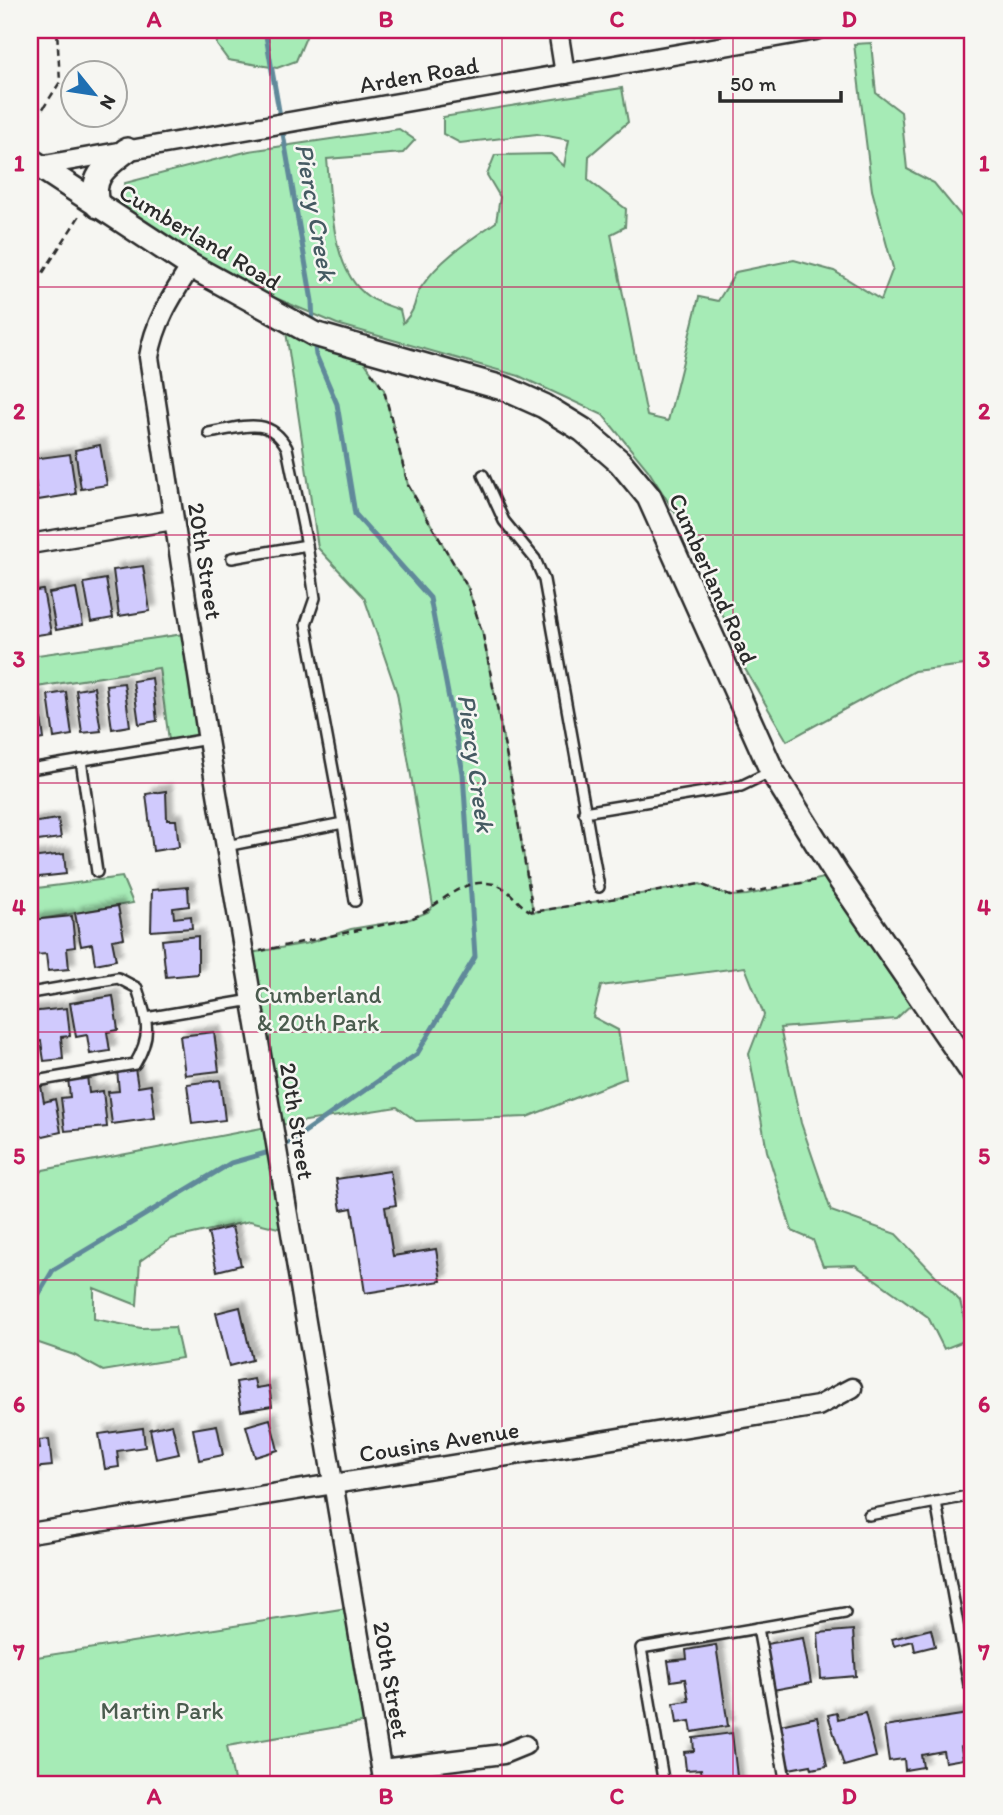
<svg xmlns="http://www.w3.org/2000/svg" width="1003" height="1815" font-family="Itim,sans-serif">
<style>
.green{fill:#a6ebb6;stroke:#688b70;stroke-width:2}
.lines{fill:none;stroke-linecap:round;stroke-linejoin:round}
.stream{stroke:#60899a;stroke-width:5}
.building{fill:#d0cafd;stroke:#2b2b2b;stroke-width:2;filter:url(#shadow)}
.service-casing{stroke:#2b2b2b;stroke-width:14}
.minor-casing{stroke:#2b2b2b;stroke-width:23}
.tertiary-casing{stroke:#2b2b2b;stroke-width:28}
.path{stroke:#2b2b2b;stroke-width:2.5;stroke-dasharray:7 5;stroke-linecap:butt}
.service{stroke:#f6f6f2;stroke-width:9}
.minor{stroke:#f6f6f2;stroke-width:18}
.tertiary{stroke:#f6f6f2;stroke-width:23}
.grid{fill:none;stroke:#c2185b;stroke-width:2;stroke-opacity:0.55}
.labels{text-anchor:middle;stroke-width:5;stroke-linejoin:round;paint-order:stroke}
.street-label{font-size:24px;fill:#2b2b2b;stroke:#f6f6f2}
.park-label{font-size:24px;fill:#4a5b4e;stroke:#f6f6f2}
.water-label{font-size:26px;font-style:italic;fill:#455a62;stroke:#f6f6f2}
.neatline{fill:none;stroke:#c2185b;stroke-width:2.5}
.grid-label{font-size:23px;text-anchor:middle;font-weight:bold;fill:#c2185b}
</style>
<defs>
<filter id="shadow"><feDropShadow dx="6" dy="-6" stdDeviation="2" flood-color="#0004"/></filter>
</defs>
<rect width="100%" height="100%" fill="#f6f6f2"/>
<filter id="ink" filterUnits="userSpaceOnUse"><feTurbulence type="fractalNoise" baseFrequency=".0143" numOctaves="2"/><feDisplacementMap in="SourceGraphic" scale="14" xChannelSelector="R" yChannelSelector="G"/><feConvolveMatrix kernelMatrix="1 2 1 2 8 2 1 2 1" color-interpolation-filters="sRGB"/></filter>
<g filter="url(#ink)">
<!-- green -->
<g class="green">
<polygon points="216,30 309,30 296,61 277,68 228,60 217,45"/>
<path d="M871,43l5,50 25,19 6,57 27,14 36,44 3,-4v441l-59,7 -127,70 -46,-79 -46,-118 -47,-74 -45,-55 -84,-39 -182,-52 -92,-39 -128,-81 8,-21 124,-32 150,-22 16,11 -12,13 -76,6c4,41 4,113 42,138 9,6 21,9 31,13l3,13c17,-18 9,-24 19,-37 18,-27 48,-46 74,-64l4,-25 -13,-22 8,-20 56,-1 13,12 5,-26 -32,-6 -77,9 -17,-9v-17l179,-29 6,34 -39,34 -1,24 38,29 -1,18 -14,7 36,182 21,5 31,-124 19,4 18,-29 58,-12 40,11 47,29 12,-32 -21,-78 -18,-146z"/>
<polygon points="284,318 354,347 384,390 408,485 468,588 483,635 511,779 533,912 700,884 730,896 747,895 837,875 920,996 896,1019 780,1028 801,1123 831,1211 896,1234 960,1301 969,1339 944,1349 928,1317 855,1265 823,1266 813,1240 792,1231 767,1151 749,1054 764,1015 745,967 601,986 593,1017 618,1030 626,1078 527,1117 416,1121 397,1107 273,1126 290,1231 250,1221 171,1239 140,1261 137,1305 94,1288 94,1319 141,1328 175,1327 182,1358 103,1371 74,1355 30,1340 30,1185 43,1170 272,1126 244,954 309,943 351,929 410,919 428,912 433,906 397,693 364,597 318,548"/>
<polygon points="191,633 207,734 169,740 159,668 30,688 30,656"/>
<polygon points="122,877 133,903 30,921 30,889"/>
<polygon points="354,1607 373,1721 227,1746 235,1785 30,1785 30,1658"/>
</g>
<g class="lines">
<!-- stream -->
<g class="stream">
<polyline points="265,30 312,301 313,326"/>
<polyline points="30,1309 53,1270 231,1163 280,1149 417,1054 475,957 463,773 430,598 355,514 337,404 316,355 314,339"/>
</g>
</g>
<!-- building -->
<g class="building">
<polygon points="100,445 107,485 81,489 75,450"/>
<polygon points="70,454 76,494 38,500 32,459"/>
<polygon points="143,566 150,611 119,616 113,570"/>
<polygon points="106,579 113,618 91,622 84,583"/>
<polygon points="76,588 83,625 56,630 49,593"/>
<polygon points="43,590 51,633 30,636 30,592"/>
<polygon points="152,678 157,721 139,724 133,681"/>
<polygon points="124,683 130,726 112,729 106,685"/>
<polygon points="94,687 101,731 82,733 76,690"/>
<polygon points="66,692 72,735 54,738 48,695"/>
<polygon points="38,696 44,739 30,741 30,697"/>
<polygon points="166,791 167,820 176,820 179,847 153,851 146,794"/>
<polygon points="58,819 61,838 30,842 30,823"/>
<polygon points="64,854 66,874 30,878 30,858"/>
<polygon points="188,887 189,906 173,908 174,918 191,916 192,928 151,931 152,890"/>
<polygon points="118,906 124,938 112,940 116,960 95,964 92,944 81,946 75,913"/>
<polygon points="72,916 75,947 67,948 69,969 48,971 46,954 35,955 32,920"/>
<polygon points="198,936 198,974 166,977 162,940"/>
<polygon points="113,996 118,1030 107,1032 110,1051 90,1054 87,1035 76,1037 70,1003"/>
<polygon points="67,1008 70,1036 61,1037 63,1059 44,1061 41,1041 30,1042 30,1012"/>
<polygon points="214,1032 219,1071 185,1075 180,1036"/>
<polygon points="135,1068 138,1087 151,1085 155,1118 112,1124 108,1092 119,1091 117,1070"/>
<polygon points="87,1076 89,1093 103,1091 107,1127 65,1131 61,1098 70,1097 68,1078"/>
<polygon points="220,1080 225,1120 192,1124 187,1084"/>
<polygon points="40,1081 44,1102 55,1099 61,1132 30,1139 30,1083"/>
<polygon points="390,1171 396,1205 385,1207 393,1256 436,1249 441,1281 365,1293 352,1208 341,1210 336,1179"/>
<polygon points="232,1227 241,1265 217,1271 208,1233"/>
<polygon points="240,1307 252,1360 229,1366 216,1313"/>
<polygon points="254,1379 256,1388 269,1386 272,1406 241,1411 236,1382"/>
<polygon points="270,1419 278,1450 255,1457 246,1426"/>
<polygon points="172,1424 179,1454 156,1459 150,1429"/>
<polygon points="217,1425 223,1455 199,1460 193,1429"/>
<polygon points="143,1428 145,1447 117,1451 119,1467 105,1469 99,1434"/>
<polygon points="49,1439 52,1466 32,1468 32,1477 30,1478 30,1449 40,1448 39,1440"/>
<polygon points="931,1629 935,1646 915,1651 913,1641 894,1646 892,1639"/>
<polygon points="853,1630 856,1676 821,1679 818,1633"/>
<polygon points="803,1638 811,1683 773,1690 766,1644"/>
<polygon points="716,1645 728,1726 692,1732 690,1721 677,1723 674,1703 689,1701 685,1679 671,1681 668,1661 687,1659 686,1650"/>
<polygon points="837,1713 838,1719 865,1713 876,1757 844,1766 828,1715"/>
<polygon points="968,1714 973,1745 961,1747 963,1759 945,1762 943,1751 921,1755 923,1767 905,1770 904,1759 889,1761 884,1727"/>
<polygon points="817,1717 827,1766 812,1769 811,1765 789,1769 780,1725"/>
<polygon points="732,1733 738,1785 703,1785 701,1769 686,1770 684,1752 694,1751 693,1738"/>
</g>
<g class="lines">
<defs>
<g id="service">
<path d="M209,433c31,-5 60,-19 78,15l20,97"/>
<polyline points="483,475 504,521 535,559 544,580 599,887"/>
<polyline points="232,558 307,545 315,598 306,624 343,823"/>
<polyline points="81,760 97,872"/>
<polyline points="30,769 208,739"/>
<polyline points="584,812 741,786 770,772"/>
<polyline points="226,846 343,823 355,901"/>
<path d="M30,993l88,-15 19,10c10,32 16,46 -2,76l-105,18"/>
<polyline points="146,1018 252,1000"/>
<polyline points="936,1502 969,1685"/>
<polyline points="869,1515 973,1495"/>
<polyline points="758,1628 786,1785"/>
<polyline points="664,1785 641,1648 845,1613"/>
<polyline points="881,1785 882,1785"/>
</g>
<g id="minor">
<polyline points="558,30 565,74"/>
<polyline points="33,167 816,30"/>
<path d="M191,266c-19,30 -36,55 -42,91l58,377 177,1051"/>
<polyline points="30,544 173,520"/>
<polyline points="30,1533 818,1406 852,1388"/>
<polyline points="382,1769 503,1754 525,1745"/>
</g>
<g id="tertiary">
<polyline points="30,160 191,266 314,334 506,389 544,406 583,430 620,462 649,497 772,771 837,875 973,1073"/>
<path d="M98,206c-10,-28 8,-40 29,-56"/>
</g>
</defs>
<!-- service casing -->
<use href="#service" class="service-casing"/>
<!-- minor casing -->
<use href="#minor" class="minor-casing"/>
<!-- tertiary casing -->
<use href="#tertiary" class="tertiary-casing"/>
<!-- path -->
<g class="path">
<polyline points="30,129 60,82 57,30"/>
<polyline points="30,293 80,215"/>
<polyline points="371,372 384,390 408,485 468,588 483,635 511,779 533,912"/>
<path d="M260,951l150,-32c28,-10 49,-43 84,-35 17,4 24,23 39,28l167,-28 30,12 87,-16"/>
</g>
<!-- service -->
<use href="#service" class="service"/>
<!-- minor -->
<use href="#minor" class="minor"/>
<!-- tertiary -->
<use href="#tertiary" class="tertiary"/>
</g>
</g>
<!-- grid -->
<path class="grid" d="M270,30v1755M502,30v1755M733,30v1755M30,287h943M30,535h943M30,783h943M30,1032h943M30,1280h943M30,1528h943"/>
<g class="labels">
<!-- street labels -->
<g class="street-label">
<text transform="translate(419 75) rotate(-10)" y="8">Arden Road</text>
<text transform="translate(200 237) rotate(31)" y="8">Cumberland Road</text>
<text transform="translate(205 561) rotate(81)" y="8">20th Street</text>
<text transform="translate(713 579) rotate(66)" y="8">Cumberland Road</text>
<text transform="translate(297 1121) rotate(81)" y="8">20th Street</text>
<text transform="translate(439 1442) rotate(-9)" y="8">Cousins Avenue</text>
<text transform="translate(391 1680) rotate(80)" y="8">20th Street</text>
</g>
<!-- park labels -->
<g class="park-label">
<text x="318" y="1003">Cumberland<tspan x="318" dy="28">&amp; 20th Park</tspan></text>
<text x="162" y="1719">Martin Park</text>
</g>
<!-- water labels -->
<g class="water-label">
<text transform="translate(316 212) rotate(80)" y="9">Piercy Creek</text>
<text transform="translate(476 763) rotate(82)" y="9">Piercy Creek</text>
</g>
</g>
<!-- margin -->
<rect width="1003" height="1815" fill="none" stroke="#f6f6f2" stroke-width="77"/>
<!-- north arrow -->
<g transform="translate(94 94) rotate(120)"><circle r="33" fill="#f6f6f2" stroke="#a5a5a2" stroke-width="2"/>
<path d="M0-5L12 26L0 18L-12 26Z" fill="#1f6fb2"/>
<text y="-10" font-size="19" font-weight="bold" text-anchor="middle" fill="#2b2b2b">N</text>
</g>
<!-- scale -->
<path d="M720 91v10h121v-10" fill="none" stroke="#2b2b2b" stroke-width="3.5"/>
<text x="730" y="91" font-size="21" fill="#2b2b2b" stroke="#f6f6f2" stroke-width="5" paint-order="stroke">50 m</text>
<rect x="38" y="38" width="926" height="1738" class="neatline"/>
<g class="grid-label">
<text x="154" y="27">A</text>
<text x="386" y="27">B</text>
<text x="617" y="27">C</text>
<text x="849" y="27">D</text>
<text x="19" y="171">1</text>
<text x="984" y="171">1</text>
<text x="19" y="419">2</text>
<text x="984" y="419">2</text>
<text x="19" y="667">3</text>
<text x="984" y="667">3</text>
<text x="19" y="915">4</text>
<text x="984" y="915">4</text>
<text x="19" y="1164">5</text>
<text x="984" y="1164">5</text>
<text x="19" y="1412">6</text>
<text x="984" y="1412">6</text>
<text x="19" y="1660">7</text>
<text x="984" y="1660">7</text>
<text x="154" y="1804">A</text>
<text x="386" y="1804">B</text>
<text x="617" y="1804">C</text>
<text x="849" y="1804">D</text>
</g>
</svg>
